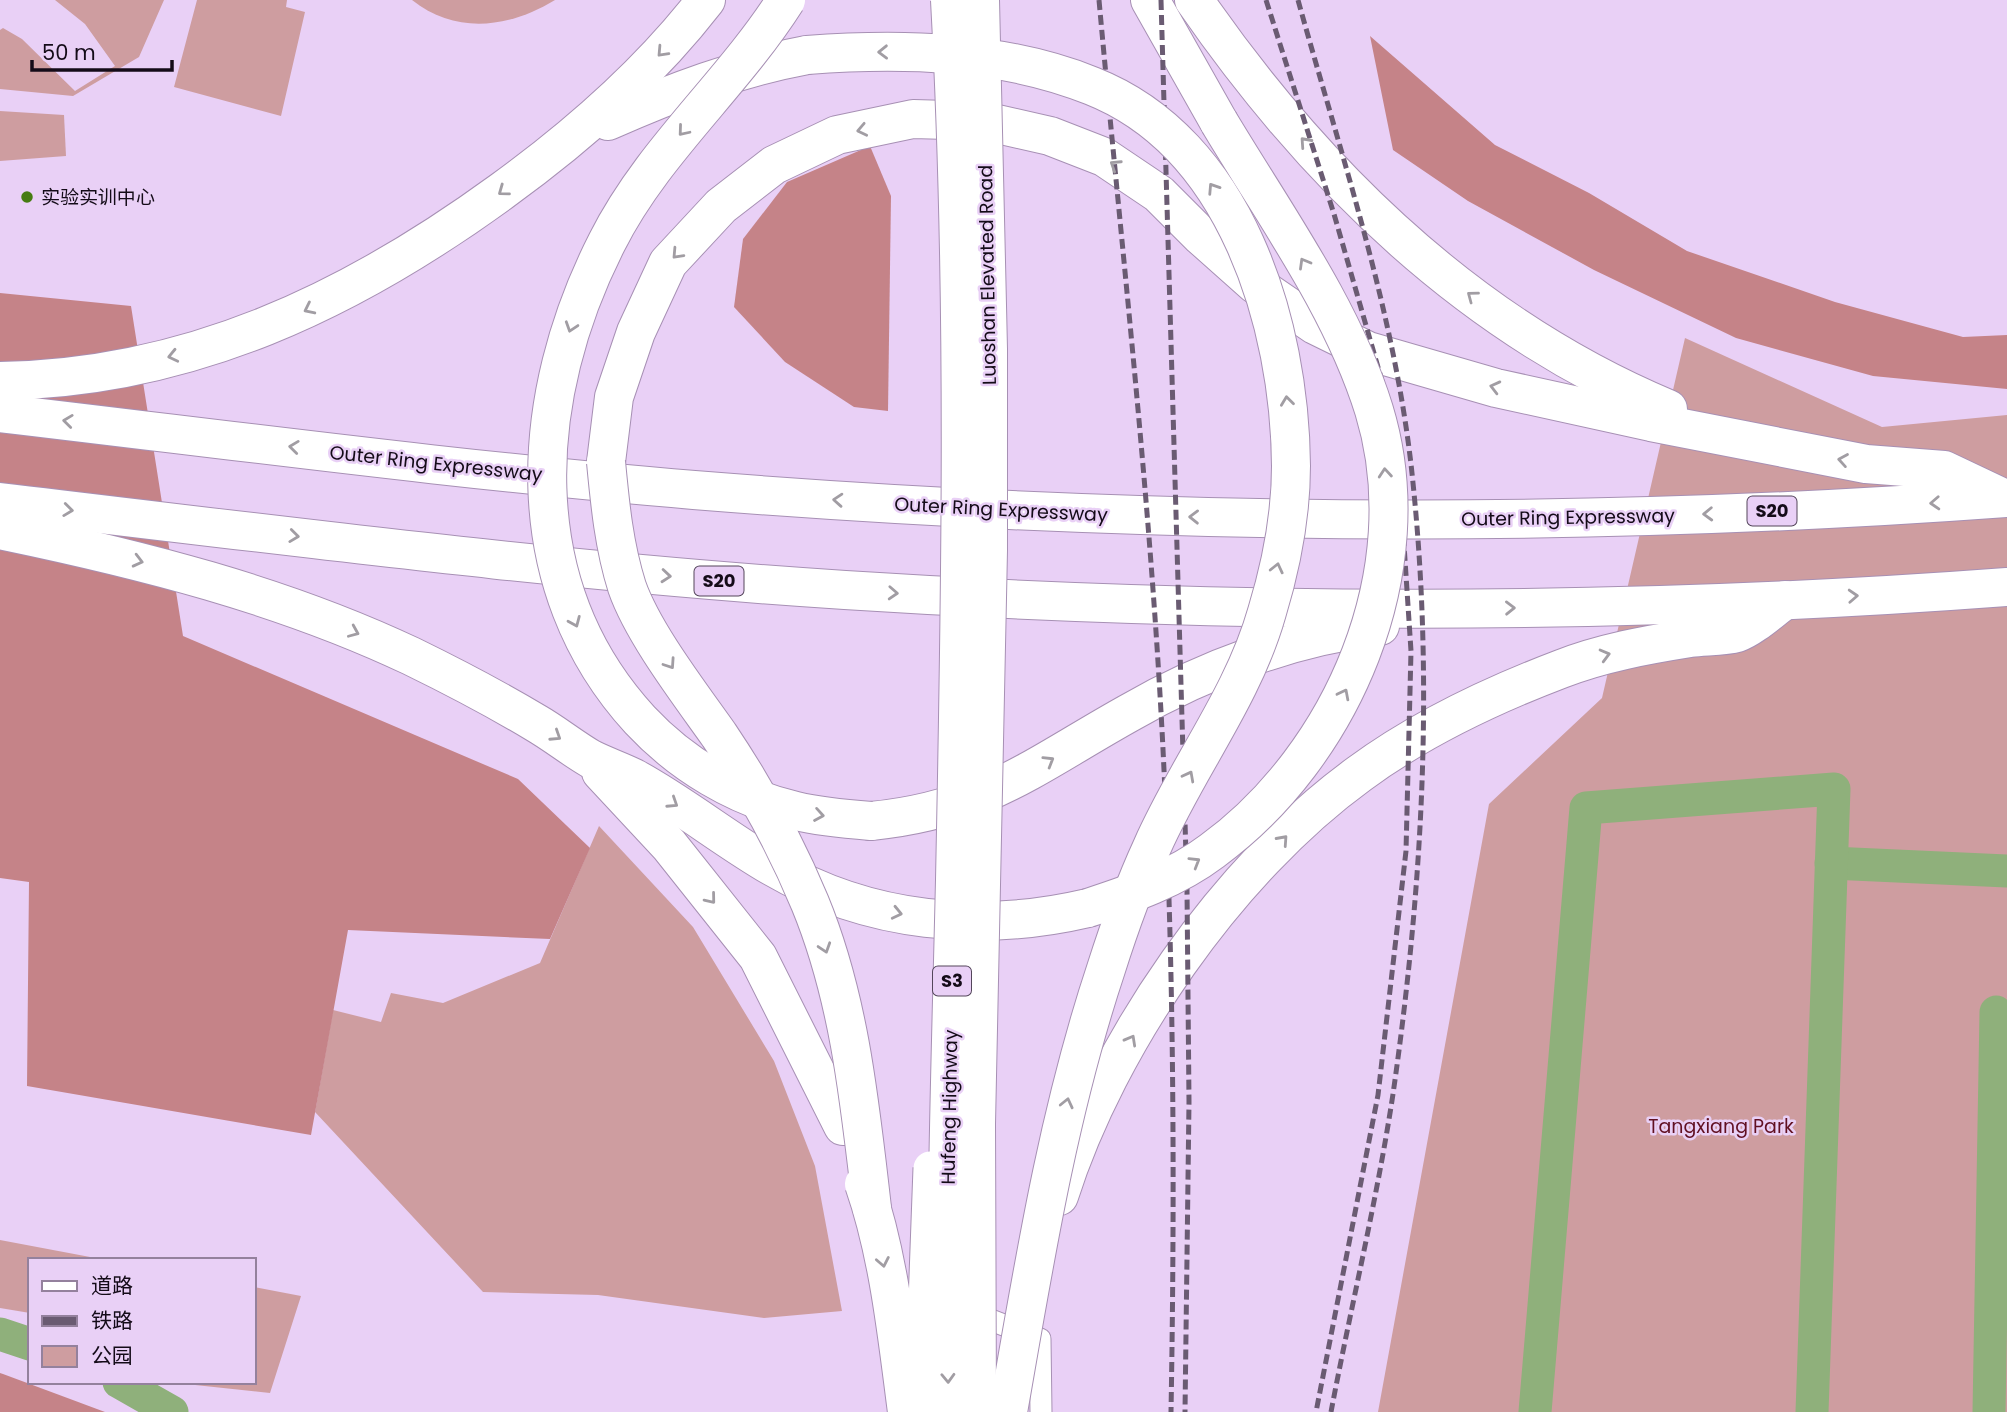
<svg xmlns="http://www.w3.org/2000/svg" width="2007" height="1412" font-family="Poppins,'Noto Sans SC',sans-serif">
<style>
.green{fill:#ce9da0}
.forest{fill:#c58388}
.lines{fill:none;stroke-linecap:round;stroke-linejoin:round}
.river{stroke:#8fb07b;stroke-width:33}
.street-casing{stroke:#a790b4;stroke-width:23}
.highway-casing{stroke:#a790b4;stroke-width:40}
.street{stroke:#fff;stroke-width:21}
.highway{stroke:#fff;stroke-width:38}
.rail{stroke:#6a5b72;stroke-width:5;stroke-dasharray:10 5;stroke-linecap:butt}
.primary-bridge-casing{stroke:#a790b4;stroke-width:35;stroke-linecap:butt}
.highway-bridge-casing{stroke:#a790b4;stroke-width:40;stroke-linecap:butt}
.primary-bridge{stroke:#fff;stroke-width:33}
.highway-bridge{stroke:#fff;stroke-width:38}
.oneway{stroke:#a19da3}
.poi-dot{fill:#467c12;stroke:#e9d0f6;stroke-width:2.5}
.labels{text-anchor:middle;stroke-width:5;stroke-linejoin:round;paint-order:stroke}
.shield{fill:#e9d0f6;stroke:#54465b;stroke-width:2}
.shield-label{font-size:18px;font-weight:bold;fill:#140b18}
.poi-label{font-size:19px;fill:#140b18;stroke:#e9d0f6;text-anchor:start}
.street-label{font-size:19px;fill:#140b18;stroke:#e9d0f6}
.park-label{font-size:19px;fill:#611022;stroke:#e9d0f6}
</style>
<rect width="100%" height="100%" fill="#e9d0f6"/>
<!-- green -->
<g class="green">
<polygon points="55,0 164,0 139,57 73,96 0,89 0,30 3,28 22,39 75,91 115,66 85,24"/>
<polygon points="197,0 287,0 286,7 305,12 281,116 174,87"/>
<path d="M412,0h143c-46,28 -99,35 -143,0z"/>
<polygon points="0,111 64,115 66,156 0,161"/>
<polygon points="1685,338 1882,427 2007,415 2007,1412 1378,1412 1489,804 1602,698"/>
<polygon points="599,826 693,927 774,1061 815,1166 842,1311 764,1318 598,1295 483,1292 315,1112 333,1010 381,1022 391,993 443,1003 540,963"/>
<polygon points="0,1240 106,1260 30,1260 30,1313 0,1308"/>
<polygon points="254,1287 301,1296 270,1393 167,1382 254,1382"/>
</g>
<!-- forest -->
<g class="forest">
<polygon points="1370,36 1495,145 1589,193 1687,251 1835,302 1963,337 2007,335 2007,389 1873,376 1736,338 1594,270 1468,201 1393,150"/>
<polygon points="870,146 891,196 888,411 854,407 785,362 734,307 743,239 787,182"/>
<polygon points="0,293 131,306 183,636 518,779 590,848 550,939 348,930 311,1135 27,1086 29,882 0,878"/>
<polygon points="0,1373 3,1374 105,1412 0,1412"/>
</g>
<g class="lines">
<!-- river -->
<g class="river">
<polyline points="1831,863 2007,871"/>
<polyline points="0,1334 30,1344"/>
<polyline points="119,1382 172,1412"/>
<polyline points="1535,1412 1586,808 1834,789 1812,1412"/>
<polyline points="1989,1412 1996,1012"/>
</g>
<defs>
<polyline id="street" points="970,1312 1040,1339 1041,1412"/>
<g id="highway">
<polyline points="1150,0 1219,122"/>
<path d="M1194,0c121,175 276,326 474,409"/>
<path d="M608,121c65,-29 129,-53 199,-66"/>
<path d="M0,381c190,-3 351,-80 502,-190 76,-55 146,-116 204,-191"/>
<path d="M0,413c231,27 462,58 694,77 436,35 876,40 1313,8"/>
<polyline points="606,462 614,397 636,332 668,263 721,206 774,165 837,135 913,119 984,121 1050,136 1104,157 1159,194 1201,236 1255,284 1315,325 1368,351 1496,388 1651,422 1866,464 1944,470 2001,497"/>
<path d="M0,502c281,33 562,70 845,88 387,25 776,26 1162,-3"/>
<path d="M0,530c140,29 282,65 411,126 43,21 85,43 125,67 19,11 36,25 55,36 14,7 29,12 43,19 48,26 92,62 139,89 96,56 208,66 315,41"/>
<polyline points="601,772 669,845 758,957 843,1126"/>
<path d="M871,821c113,-11 163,-55 258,-108 76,-44 163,-76 251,-87"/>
<path d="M1059,1196c49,-154 169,-327 300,-422 61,-45 131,-78 202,-105 41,-16 85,-24 129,-31 15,-2 33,-1 47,-5 16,-6 34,-23 48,-33"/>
</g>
</defs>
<!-- street casing -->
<use href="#street" class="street-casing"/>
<!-- highway casing -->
<use href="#highway" class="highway-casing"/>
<!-- street -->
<use href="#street" class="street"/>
<!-- highway -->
<use href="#highway" class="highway"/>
<!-- rail -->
<g class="rail">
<path d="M1099,0c22,243 50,486 63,730 12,227 13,454 9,682"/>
<polyline points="1161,0 1187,890 1189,1102 1185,1412"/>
<polyline points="1266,0 1334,214 1384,388 1400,484 1411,651 1406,851 1378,1095 1316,1412"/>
<path d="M1298,0c44,159 99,319 115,483 21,204 9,409 -20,611 -16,106 -42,212 -62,318"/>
</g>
<defs>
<polyline id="primary-bridge" points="921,1412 930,1168"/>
<g id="highway-bridge">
<path d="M786,0c-54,85 -134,152 -179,242 -79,155 -91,343 33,478 41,44 97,78 156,91 25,6 50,8 75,10"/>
<path d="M807,55c94,-7 196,-5 285,31 144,57 198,237 199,380 0,48 -10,100 -24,146 -24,85 -80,155 -115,235 -18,39 -33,81 -46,122 -48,144 -72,294 -98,443"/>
<path d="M606,462c4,42 8,84 21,125 16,46 63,107 92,148 35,52 67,110 91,168 40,97 50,202 62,305"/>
<path d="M1088,908c43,-14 87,-29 124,-57 131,-96 211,-281 162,-441 -32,-103 -100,-196 -155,-288"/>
<path d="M864,1184c25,72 33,152 43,228"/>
<path d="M949,1412c-5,-177 2,-355 6,-532 6,-293 11,-587 -5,-880"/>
<polyline points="977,1412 976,1124 988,550 988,349 980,0"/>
</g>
</defs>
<!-- primary-bridge casing -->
<use href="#primary-bridge" class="primary-bridge-casing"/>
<!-- highway-bridge casing -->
<use href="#highway-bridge" class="highway-bridge-casing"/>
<!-- primary-bridge -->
<use href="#primary-bridge" class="primary-bridge"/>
<!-- highway-bridge -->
<use href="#highway-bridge" class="highway-bridge"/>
</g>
<!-- one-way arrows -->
<defs><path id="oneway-chevron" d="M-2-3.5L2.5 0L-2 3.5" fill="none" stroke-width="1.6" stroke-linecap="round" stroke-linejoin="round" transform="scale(1.75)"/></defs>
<g class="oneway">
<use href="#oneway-chevron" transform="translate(662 52) rotate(133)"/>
<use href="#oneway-chevron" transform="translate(883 52) rotate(179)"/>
<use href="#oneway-chevron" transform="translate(862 130) rotate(168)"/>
<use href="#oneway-chevron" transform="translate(683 131) rotate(130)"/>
<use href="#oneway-chevron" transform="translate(1305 142) rotate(-132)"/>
<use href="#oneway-chevron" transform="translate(1115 165) rotate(-147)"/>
<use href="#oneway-chevron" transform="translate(1213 188) rotate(-123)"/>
<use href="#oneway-chevron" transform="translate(503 191) rotate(144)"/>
<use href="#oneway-chevron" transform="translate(677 254) rotate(133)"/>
<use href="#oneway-chevron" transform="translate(1304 263) rotate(-120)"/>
<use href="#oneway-chevron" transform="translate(1472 296) rotate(-143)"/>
<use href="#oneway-chevron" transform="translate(309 309) rotate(154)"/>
<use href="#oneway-chevron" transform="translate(571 327) rotate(108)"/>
<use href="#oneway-chevron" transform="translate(173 356) rotate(167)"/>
<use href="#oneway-chevron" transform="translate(1495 387) rotate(-166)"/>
<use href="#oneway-chevron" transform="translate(1287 401) rotate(-97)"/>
<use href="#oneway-chevron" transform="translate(68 421) rotate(-173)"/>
<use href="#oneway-chevron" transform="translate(294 447) rotate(-173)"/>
<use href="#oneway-chevron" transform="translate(1843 460) rotate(-170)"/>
<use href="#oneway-chevron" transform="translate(1385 473) rotate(-95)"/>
<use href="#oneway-chevron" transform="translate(838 500) rotate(-176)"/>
<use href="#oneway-chevron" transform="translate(1935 503) rotate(177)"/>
<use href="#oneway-chevron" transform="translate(68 510) rotate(7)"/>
<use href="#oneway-chevron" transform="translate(1708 514) rotate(178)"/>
<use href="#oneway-chevron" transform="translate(1194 517) rotate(-179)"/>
<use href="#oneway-chevron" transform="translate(294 536) rotate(7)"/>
<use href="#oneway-chevron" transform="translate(138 561) rotate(14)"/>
<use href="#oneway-chevron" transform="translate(1277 568) rotate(-77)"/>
<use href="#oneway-chevron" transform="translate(666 576) rotate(5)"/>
<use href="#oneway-chevron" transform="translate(893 593) rotate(3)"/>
<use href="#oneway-chevron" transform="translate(1853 596) rotate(-3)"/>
<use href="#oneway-chevron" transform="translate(1510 608) rotate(-1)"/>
<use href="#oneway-chevron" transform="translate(575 622) rotate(67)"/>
<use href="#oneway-chevron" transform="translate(354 632) rotate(23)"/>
<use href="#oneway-chevron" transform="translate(1605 655) rotate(-15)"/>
<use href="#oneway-chevron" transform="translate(670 664) rotate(56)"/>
<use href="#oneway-chevron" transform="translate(1344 694) rotate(-63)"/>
<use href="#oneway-chevron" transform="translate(556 736) rotate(33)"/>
<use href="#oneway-chevron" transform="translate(1049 761) rotate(-31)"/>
<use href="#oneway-chevron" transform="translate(1189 776) rotate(-62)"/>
<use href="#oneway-chevron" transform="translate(673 803) rotate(33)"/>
<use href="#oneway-chevron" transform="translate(819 815) rotate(10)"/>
<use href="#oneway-chevron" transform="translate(1283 840) rotate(-48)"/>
<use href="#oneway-chevron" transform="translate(1195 862) rotate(-31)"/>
<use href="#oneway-chevron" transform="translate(711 899) rotate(51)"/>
<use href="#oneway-chevron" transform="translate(897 913) rotate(13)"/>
<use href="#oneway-chevron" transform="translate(825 948) rotate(72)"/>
<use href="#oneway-chevron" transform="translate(1131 1040) rotate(-61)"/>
<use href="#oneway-chevron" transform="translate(1067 1103) rotate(-77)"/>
<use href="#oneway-chevron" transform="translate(883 1262) rotate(79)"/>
<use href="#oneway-chevron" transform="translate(948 1378) rotate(88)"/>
</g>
<!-- markers -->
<circle class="poi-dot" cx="27" cy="197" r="7"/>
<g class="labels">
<!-- shield labels -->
<g class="shield">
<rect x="1747.5" y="496.5" width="49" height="29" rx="5"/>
<rect x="694.5" y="566.5" width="49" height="29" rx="5"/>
<rect x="933" y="966.5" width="38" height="29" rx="5"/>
</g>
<g class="shield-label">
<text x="1772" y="517">S20</text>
<text x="719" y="587">S20</text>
<text x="952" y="987">S3</text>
</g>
<!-- poi labels -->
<g class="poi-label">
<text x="41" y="204">实验实训中心</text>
</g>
<!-- street labels -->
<g class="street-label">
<text transform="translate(987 275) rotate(-91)" y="7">Luoshan Elevated Road</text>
<text transform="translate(436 463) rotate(6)" y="7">Outer Ring Expressway</text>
<text transform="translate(1001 509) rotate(3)" y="7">Outer Ring Expressway</text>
<text transform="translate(1568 517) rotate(-1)" y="7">Outer Ring Expressway</text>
<text transform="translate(949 1107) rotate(-89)" y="7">Hufeng Highway</text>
</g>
<!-- park labels -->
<g class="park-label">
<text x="1721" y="1133">Tangxiang Park</text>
</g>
</g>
<!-- legend -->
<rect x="28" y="1258" width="228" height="126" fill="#e9d0f6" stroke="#94819d" stroke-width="2"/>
<rect x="42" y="1281" width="35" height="10" fill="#ffffff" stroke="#94819d" stroke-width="2"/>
<text x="91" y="1293" font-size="21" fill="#140b18">道路</text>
<rect x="42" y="1316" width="35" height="10" fill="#6a5b72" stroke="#94819d" stroke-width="2"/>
<text x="91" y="1328" font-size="21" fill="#140b18">铁路</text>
<rect x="42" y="1346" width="35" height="21" fill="#ce9da0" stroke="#94819d" stroke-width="2"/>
<text x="91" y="1363" font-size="21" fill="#140b18">公园</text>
<!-- scale -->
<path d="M32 60v10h140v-10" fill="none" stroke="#140b18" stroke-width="3.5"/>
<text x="42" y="60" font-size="21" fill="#140b18" stroke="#e9d0f6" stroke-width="5" paint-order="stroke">50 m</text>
</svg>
